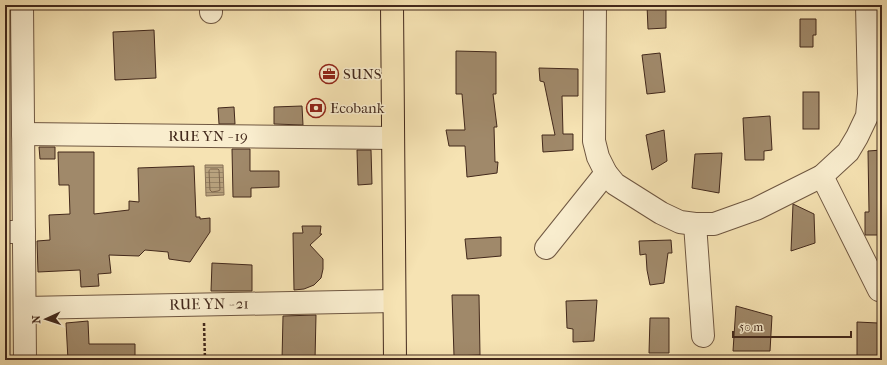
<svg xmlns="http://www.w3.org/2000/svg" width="887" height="365" font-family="'IM FELL French Canon',serif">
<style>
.water{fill:url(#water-rules);stroke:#897257}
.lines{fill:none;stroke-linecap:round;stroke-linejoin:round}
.shore{stroke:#7e664d;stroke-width:1}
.building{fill:#a0896a;stroke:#42281b}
.minor-casing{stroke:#6f5741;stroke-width:24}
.highway-casing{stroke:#42281b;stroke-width:24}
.path{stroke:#42281b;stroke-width:2.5;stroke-dasharray:3 2;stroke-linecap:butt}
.minor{stroke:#f9edce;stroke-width:22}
.highway{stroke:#f6e3b3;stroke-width:22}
.labels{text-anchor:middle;stroke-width:3;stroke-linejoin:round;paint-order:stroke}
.poi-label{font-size:15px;fill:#42281b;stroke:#f9edce;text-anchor:start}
.street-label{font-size:15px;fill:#42281b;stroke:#f9edce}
</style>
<defs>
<pattern id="water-rules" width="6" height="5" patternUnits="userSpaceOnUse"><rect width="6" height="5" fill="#b9a37f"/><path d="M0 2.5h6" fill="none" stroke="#988567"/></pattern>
</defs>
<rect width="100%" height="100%" fill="#f6e3b3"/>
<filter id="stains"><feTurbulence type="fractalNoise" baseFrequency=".005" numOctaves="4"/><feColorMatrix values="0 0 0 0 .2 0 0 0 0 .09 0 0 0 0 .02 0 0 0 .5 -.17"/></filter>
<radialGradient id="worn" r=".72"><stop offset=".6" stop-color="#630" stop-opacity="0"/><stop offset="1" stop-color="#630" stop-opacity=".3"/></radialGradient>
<!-- water -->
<polygon class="water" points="205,165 223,165 224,195 206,196"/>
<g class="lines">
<!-- shore -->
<polygon class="shore" points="211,169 218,169 219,170 220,190 218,191 212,192 210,190 209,171"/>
</g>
<!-- building -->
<g class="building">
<polygon points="647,5 666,5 666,28 648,29"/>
<polygon points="800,19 816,19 816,35 813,35 813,47 800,47"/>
<polygon points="154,30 156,78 115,80 113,32"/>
<polygon points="456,51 496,52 496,94 493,94 497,127 494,127 495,162 498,162 497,173 467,177 465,146 449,146 446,130 465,130 462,94 456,94"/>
<polygon points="660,53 665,92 647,94 642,55"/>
<polygon points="539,68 578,69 578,96 562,96 563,134 573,134 573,150 543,152 542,135 555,135 544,82 540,81"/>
<rect x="803" y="92" width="16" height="37"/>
<polygon points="302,106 303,125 274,124 274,107"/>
<polygon points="234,107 235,124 219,124 218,108"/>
<polygon points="770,116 772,150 764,151 764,160 745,160 743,118"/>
<polygon points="664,130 667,161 652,170 646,135"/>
<polygon points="39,147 55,147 55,159 40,159"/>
<polygon points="232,149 250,149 250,171 279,171 279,187 251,188 251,197 233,197"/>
<polygon points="357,150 371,150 372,184 358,185"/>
<polygon points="882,150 882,235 865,235 865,212 869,212 868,151"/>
<polygon points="58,152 94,152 94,214 129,210 129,201 139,202 138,168 194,166 196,217 200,217 200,219 210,218 210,232 190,262 169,259 168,252 145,250 139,256 109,255 111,273 98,274 99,286 81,287 80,270 38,272 37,241 50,240 49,215 70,214 69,185 59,185"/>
<polygon points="722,153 719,193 692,188 695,154"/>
<polygon points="793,204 814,214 815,243 791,251"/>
<polygon points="302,226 321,226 320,234 322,234 310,245 323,259 323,269 321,278 314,285 304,289 294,290 293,233 303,233"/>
<polygon points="501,237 501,256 467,259 465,239"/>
<polygon points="671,240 672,253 668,253 664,283 650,285 647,270 646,254 640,255 639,241"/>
<polygon points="212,263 252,265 252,291 211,291"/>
<polygon points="452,295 479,295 480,355 454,356"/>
<polygon points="597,300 594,341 573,342 573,329 567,328 566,301"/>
<polygon points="736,306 772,316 770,351 733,351"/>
<polygon points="316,315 315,360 282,360 283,316"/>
<polygon points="650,318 669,318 669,353 649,353"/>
<polygon points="88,321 89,344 135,344 135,360 68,360 66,323"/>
<polygon points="857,322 878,323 878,358 857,357"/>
</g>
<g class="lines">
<defs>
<g id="minor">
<polyline points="22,5 25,360"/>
<polyline points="211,5 211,12"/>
<polyline points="595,5 594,141 598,157 606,173 615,184 661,213 680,222 695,224 714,224 756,209 822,176 848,152 857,137 867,116 869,94 867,5"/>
<polyline points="23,134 393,138"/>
<polyline points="822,176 879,290"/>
<polyline points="695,224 703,336"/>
<polyline points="5,232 24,232"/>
<polyline points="546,248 606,173"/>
<polyline points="25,308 394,301"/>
</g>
<polyline id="highway" points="392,5 395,360"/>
</defs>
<!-- minor casing -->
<use href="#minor" class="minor-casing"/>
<!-- highway casing -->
<use href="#highway" class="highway-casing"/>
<!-- path -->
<polyline class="path" points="204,323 205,360"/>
<!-- minor -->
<use href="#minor" class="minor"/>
<!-- highway -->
<use href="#highway" class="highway"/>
</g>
<!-- icons -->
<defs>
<symbol id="office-ring" viewBox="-11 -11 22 22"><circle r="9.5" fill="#f9edce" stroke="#8f2418" stroke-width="1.5"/><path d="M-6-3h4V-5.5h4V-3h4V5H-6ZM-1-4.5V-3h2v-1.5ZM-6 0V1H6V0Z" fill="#8f2418"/></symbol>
<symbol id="bank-ring" viewBox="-11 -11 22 22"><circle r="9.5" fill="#f9edce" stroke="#8f2418" stroke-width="1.5"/><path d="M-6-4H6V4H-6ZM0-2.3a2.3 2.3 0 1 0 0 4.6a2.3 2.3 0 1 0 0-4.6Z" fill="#8f2418"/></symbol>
</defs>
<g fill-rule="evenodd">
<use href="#office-ring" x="318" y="63" width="22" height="22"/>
<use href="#bank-ring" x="305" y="97" width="22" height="22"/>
</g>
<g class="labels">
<!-- poi labels -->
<g class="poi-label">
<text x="343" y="79">SUNS</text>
<text x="330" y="113">Ecobank</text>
</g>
<!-- street labels -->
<g class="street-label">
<text x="208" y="141">RUE YN - 19</text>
<text transform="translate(209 304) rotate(-1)" y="5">RUE YN - 21</text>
</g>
</g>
<!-- margin -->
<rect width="887" height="365" fill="none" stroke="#f6e3b3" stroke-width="20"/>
<rect x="6" y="6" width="875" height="353" fill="none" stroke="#42281b" stroke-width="2"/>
<rect x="10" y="10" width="867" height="345" fill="none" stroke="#42281b"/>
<!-- north arrow -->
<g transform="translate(46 319) rotate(267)" stroke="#f9edce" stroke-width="3" paint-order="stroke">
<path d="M0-3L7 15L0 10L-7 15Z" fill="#42281b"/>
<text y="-6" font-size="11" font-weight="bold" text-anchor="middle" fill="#42281b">N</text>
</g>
<!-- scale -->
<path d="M733 331v6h118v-6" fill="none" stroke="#42281b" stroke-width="2"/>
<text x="739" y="331" font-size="12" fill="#42281b" stroke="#f9edce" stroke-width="3" paint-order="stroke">50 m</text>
<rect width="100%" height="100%" filter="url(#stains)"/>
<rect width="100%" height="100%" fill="url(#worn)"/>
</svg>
